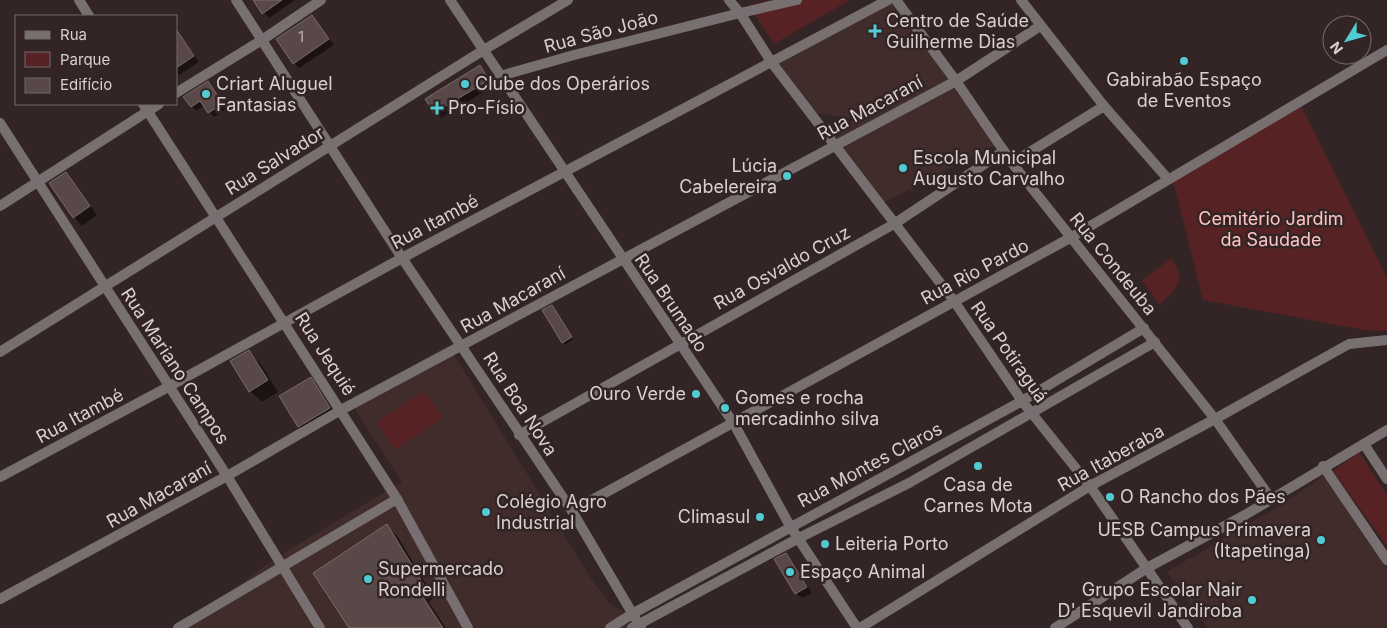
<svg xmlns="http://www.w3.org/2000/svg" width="1387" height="628" font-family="Inter,sans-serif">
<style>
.built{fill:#402c2b}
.green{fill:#562223}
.shadow{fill:#0007}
.building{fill:#584948;stroke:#7a6a69}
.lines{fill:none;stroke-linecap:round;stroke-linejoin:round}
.pedestrian{stroke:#787070;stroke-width:10}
.minor{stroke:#787070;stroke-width:10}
.poi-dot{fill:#51ccd3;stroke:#332525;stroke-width:2}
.labels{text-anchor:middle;stroke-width:5;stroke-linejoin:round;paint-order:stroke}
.number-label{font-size:15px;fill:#b9aead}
.poi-label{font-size:18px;fill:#d9d0cf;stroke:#332525;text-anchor:start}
.street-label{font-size:18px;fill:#d9d0cf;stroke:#332525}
.park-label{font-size:18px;fill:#fec3c1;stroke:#332525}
</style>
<rect width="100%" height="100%" fill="#332525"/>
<!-- built -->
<g class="built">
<polygon points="896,0 1002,141 881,204 832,135 855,119 811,112 772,63"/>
<polygon points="448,345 594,583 610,604 641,621 645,628 172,628 218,600 277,557 402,482 351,403"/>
<polygon points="1325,475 1387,559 1387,626 1383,628 1208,628 1167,572 1281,505"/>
</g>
<!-- green -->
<g class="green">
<polygon points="770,0 850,0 774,44 749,5"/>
<polygon points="1298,100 1387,278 1387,331 1364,330 1203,300 1171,172"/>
<path d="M1171,258c16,24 6,29 -11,47l-18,-24z"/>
<polygon points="424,391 443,418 395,450 377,422"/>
<polygon points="1359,452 1387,495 1387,546 1333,471"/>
</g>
<!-- shadow -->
<g class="shadow">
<polygon points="254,0 295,0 269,18"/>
<polygon points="311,16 334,45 299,68 294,63"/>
<polygon points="182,39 199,62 179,75 176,72 176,43"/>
<polygon points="479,67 493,86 441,118 435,112"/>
<polygon points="212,88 226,109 214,117 205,105 196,111 192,106"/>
<polygon points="66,173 97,215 82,226 74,217"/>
<polygon points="552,306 573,339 565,345 563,342"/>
<polygon points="249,352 260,363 278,392 262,402 250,391 231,361"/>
<polygon points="310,379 335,414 305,431 299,426"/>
<polygon points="387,526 398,537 434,597 429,602 446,628 351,628"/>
<polygon points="786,554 812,593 802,598 796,593"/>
</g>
<!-- building -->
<g class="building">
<polygon points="253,0 282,0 262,14"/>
<polygon points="312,15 329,39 293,64 276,39"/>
<polygon points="176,29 194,56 176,68"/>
<polygon points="480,65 489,80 434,113 425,99"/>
<polygon points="208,81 223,104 208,113 200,101 191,107 183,97"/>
<polygon points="66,172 90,206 73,218 49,183"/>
<polygon points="552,305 572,337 562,343 542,310"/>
<polygon points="249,350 268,380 249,392 230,361"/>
<polygon points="311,377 330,408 298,427 279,396"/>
<polygon points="387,524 424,585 419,591 443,628 349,628 313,573"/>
<polygon points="786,553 807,587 795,594 774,559"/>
</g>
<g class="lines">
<!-- pedestrian -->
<polyline class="pedestrian" points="500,76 574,55 740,13"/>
<!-- minor -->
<g class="minor">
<polyline points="79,0 89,16"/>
<polyline points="236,0 402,258 572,511 641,628"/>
<polyline points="450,0 734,424 790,526 857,628"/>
<polyline points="729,0 740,13 772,63 954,301 1022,401 1090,486 1188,628"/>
<polyline points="896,0 956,81 1012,163 1215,419 1271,499"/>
<polyline points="1021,0 1104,106 1168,179"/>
<polyline points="740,13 797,0"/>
<polyline points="176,93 262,40 321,0"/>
<polyline points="143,104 397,499 468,628"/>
<polyline points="0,123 227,476 320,628"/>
<polyline points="1012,163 1104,106"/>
<polyline points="0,206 159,104"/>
<polyline points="0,352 482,51 568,0"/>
<polyline points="519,435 894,224 1004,151"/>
<polyline points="1364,444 1387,479"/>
<polyline points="1323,466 1387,560"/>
<polyline points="0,477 168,387 402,258 888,0"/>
<polyline points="572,511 1070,238 1387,50"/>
<polyline points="0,599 227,476 341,410 956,81 1040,26"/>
<polyline points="178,628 397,499"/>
<polyline points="610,628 632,614 1022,401 1144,328"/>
<polyline points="632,628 799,538 909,483 1155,342"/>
<polyline points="860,628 1090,486 1215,419 1313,364 1349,344 1387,340"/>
<polyline points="1055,628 1147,568 1245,515 1387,430"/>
</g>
</g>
<!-- markers -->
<g class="poi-dot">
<path d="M872.5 23.5h5v5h5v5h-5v5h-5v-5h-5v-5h5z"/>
<circle cx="1184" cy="61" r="5"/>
<circle cx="465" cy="84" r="5"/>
<circle cx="206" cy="94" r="5"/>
<path d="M434.5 100.5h5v5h5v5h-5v5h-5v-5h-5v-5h5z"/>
<circle cx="903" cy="168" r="5"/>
<circle cx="787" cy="176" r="5"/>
<circle cx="696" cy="394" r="5"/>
<circle cx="725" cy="408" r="5"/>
<circle cx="978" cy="466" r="5"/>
<circle cx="1110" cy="497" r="5"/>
<circle cx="486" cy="512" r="5"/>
<circle cx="760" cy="517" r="5"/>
<circle cx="1321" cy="540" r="5"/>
<circle cx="825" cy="544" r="5"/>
<circle cx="790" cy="572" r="5"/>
<circle cx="368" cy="579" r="5"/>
<circle cx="1252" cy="600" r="5"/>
</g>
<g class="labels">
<!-- number labels -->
<g class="number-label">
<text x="301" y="42">1</text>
</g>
<!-- poi labels -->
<g class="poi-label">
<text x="886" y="27">Centro de Saúde<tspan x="886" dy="21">Guilherme Dias</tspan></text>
<text x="1184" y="86" text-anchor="middle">Gabirabão Espaço<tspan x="1184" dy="21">de Eventos</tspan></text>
<text x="216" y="90">Criart Aluguel<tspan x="216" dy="21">Fantasias</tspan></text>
<text x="475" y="90">Clube dos Operários</text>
<text x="448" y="114">Pro-Físio</text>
<text x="913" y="164">Escola Municipal<tspan x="913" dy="21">Augusto Carvalho</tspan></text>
<text x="777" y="172" text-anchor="end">Lúcia<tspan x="777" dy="21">Cabelereira</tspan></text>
<text x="686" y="400" text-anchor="end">Ouro Verde</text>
<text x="735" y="404">Gomes e rocha<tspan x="735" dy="21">mercadinho silva</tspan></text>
<text x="978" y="491" text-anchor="middle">Casa de<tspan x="978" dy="21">Carnes Mota</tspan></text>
<text x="1120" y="503">O Rancho dos Pães</text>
<text x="496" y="508">Colégio Agro<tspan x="496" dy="21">Industrial</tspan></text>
<text x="750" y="523" text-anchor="end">Climasul</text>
<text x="1311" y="536" text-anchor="end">UESB Campus Primavera<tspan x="1311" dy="21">(Itapetinga)</tspan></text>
<text x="835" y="550">Leiteria Porto</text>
<text x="378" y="575">Supermercado<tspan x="378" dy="21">Rondelli</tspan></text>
<text x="800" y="578">Espaço Animal</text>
<text x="1242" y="596" text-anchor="end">Grupo Escolar Nair<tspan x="1242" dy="21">D' Esquevil Jandiroba</tspan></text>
</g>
<!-- street labels -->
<g class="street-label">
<text transform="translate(601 32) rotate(-15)" y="6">Rua São João</text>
<text transform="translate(870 108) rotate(-28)" y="6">Rua Macaraní</text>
<text transform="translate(275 161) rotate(-32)" y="6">Rua Salvador</text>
<text transform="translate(435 222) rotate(-28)" y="6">Rua Itambé</text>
<text transform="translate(1113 264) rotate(51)" y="6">Rua Condeuba</text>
<text transform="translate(782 268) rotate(-29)" y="6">Rua Osvaldo Cruz</text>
<text transform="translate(975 272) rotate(-28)" y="6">Rua Rio Pardo</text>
<text transform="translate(513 300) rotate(-29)" y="6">Rua Macaraní</text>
<text transform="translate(671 303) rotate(56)" y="6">Rua Brumado</text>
<text transform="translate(1009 352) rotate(55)" y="6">Rua Potiraguá</text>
<text transform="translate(325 354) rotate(57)" y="6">Rua Jequié</text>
<text transform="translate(175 366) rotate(57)" y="6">Rua Mariano Campos</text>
<text transform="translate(520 404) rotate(57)" y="6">Rua Boa Nova</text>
<text transform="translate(80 416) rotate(-28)" y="6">Rua Itambé</text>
<text transform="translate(1111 458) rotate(-29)" y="6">Rua Itaberaba</text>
<text transform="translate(870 465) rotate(-28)" y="6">Rua Montes Claros</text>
<text transform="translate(159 495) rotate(-29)" y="6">Rua Macaraní</text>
</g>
<!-- park labels -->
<g class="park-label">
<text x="1271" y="225">Cemitério Jardim<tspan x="1271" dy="21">da Saudade</tspan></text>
</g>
</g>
<!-- legend -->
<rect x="15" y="15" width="162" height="90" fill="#332525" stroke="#756969"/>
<rect x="25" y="31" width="25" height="8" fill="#787070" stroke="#756969"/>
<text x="60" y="40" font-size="15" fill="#d9d0cf">Rua</text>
<rect x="25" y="52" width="25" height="15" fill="#562223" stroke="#756969"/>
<text x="60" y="65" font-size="15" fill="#d9d0cf">Parque</text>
<rect x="25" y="78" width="25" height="15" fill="#584948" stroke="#756969"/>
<text x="60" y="90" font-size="15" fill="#d9d0cf">Edifício</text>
<!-- north arrow -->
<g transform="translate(1347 40) rotate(233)"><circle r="24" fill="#332525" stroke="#756969"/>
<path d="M0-4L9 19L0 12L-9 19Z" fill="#51ccd3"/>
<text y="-8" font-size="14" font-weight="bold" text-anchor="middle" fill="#d9d0cf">N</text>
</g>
</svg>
